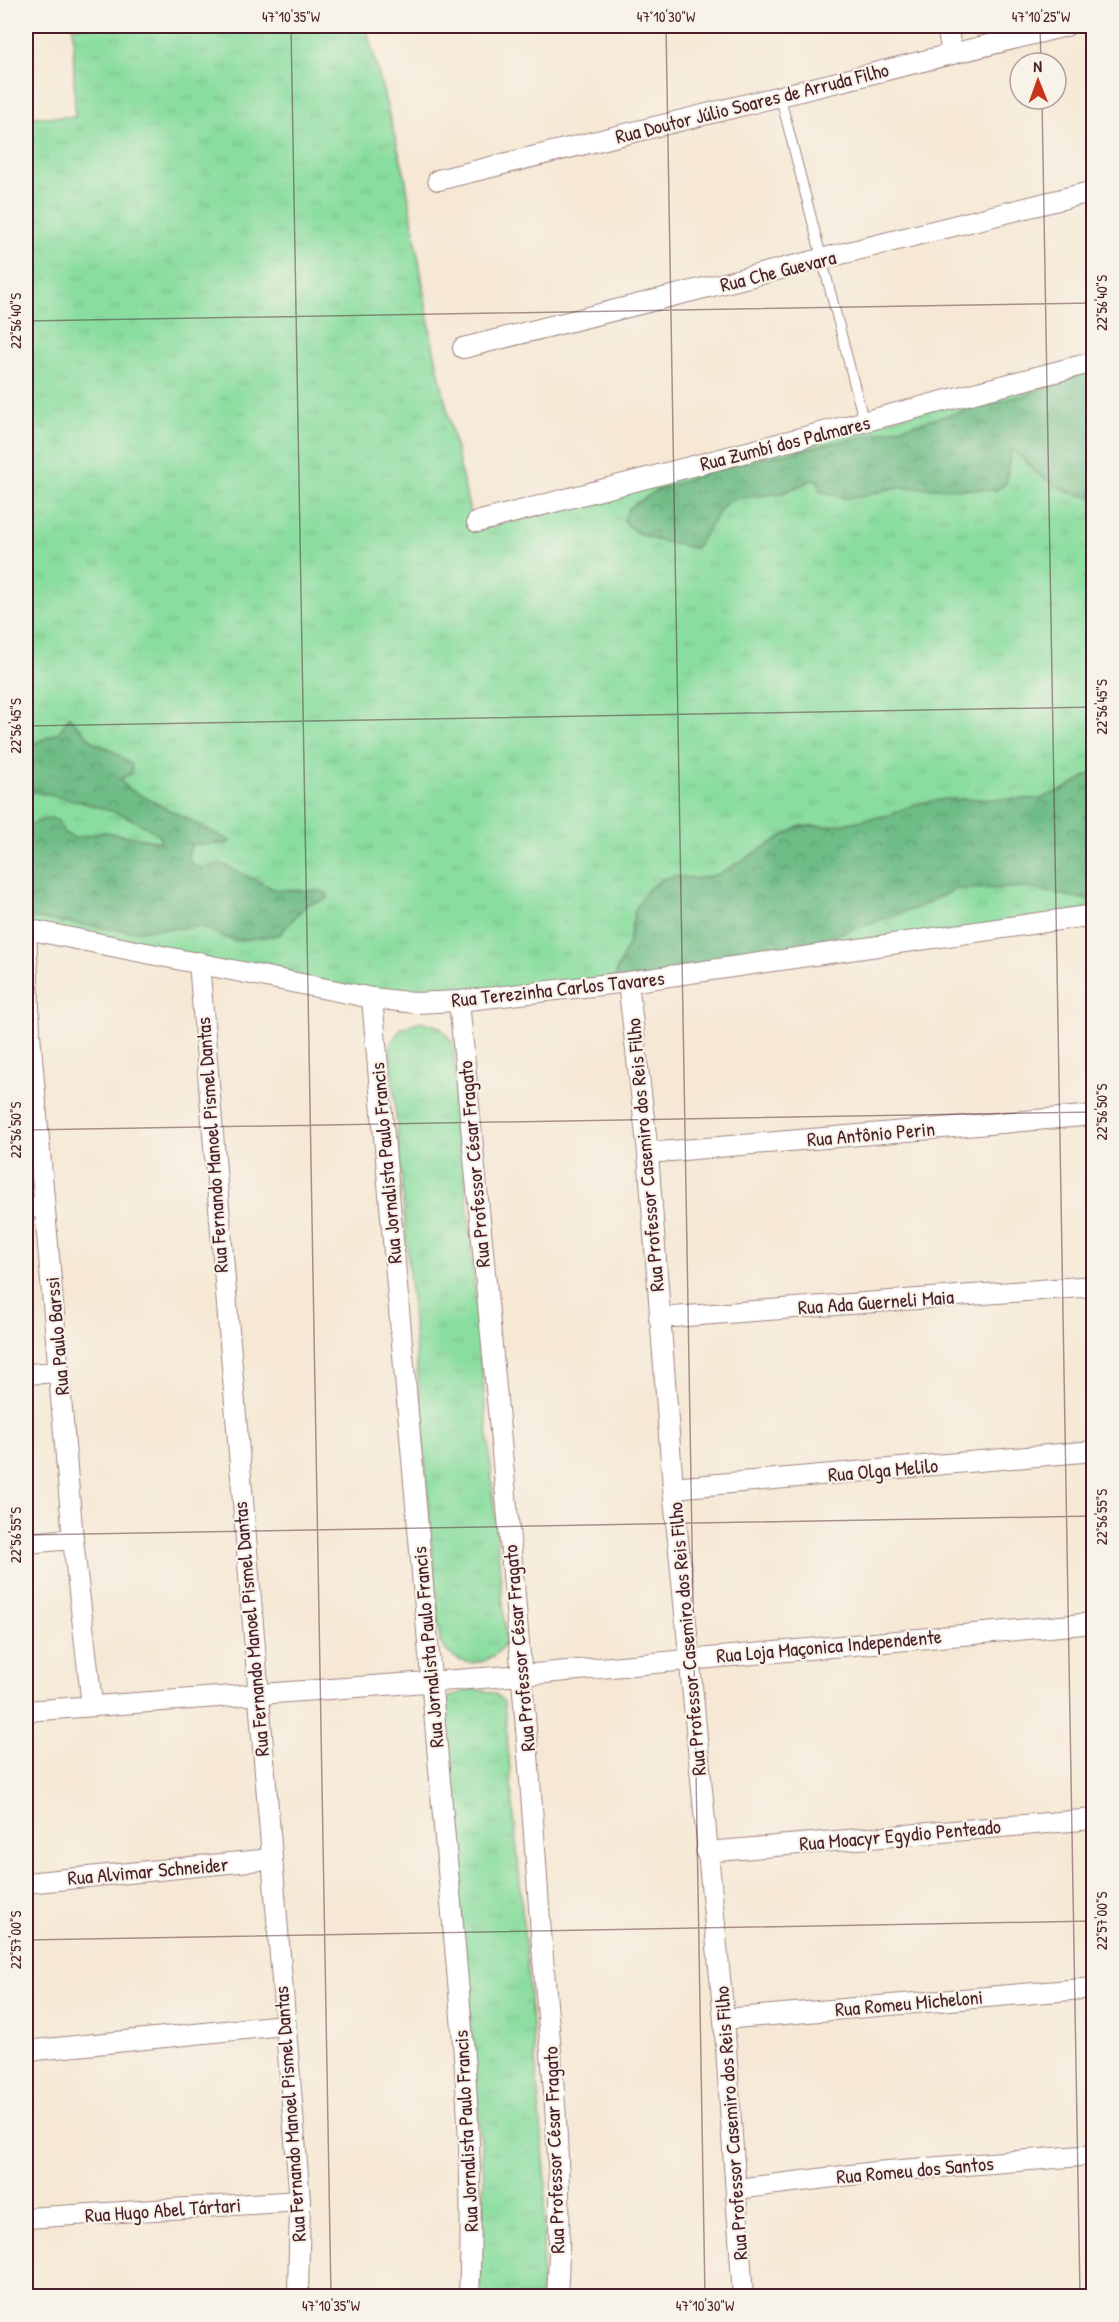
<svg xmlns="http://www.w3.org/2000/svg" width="1119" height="2322" font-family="'Patrick Hand',sans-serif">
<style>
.grass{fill:url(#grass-tufts);stroke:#6a7e65;stroke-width:1.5}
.forest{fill:url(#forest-crowns);stroke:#5c6e58;stroke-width:1.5}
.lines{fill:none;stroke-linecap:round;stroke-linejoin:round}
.service-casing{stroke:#a08480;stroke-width:11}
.minor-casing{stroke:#a08480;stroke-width:22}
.service{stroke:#fff;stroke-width:9}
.minor{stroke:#fff;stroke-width:20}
.ticks{fill:none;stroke:#4a1f2b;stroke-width:1.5;stroke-opacity:0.45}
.labels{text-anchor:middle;stroke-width:4.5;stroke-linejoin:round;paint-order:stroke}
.street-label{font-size:20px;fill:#4a1f2b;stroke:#f7f3e8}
.neatline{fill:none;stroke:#4a1f2b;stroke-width:2}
.ticks-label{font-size:15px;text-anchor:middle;fill:#4a1f2b}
</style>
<defs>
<pattern id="grass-tufts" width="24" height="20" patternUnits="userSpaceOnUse" patternTransform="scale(1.5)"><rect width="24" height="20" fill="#89dd9f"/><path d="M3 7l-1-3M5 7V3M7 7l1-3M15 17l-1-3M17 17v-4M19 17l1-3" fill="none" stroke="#78bd89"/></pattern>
<pattern id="forest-crowns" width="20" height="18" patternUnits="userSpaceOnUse" patternTransform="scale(1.5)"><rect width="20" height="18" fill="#6ebc86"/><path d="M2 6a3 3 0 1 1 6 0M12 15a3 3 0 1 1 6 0" fill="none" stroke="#5c986e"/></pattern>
</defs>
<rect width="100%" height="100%" fill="#f7f3e8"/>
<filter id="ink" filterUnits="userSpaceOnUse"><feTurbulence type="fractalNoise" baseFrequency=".0167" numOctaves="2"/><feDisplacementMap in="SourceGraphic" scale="12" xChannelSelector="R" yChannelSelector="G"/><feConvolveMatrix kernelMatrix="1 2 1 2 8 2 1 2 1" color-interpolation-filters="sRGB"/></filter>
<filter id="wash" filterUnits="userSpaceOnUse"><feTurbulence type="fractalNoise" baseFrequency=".008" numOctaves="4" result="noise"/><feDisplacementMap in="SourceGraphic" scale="24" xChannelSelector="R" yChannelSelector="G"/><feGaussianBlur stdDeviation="1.35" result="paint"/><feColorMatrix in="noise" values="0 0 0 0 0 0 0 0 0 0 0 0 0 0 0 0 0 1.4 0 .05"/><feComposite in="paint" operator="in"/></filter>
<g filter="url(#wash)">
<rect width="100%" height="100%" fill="#f6e8d5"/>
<!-- grass -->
<g class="grass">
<polygon points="73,26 366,26 405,176 432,341 474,531 1093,365 1093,915 416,1003 26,929 26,117 75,117"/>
<path d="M421,1021l19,6 13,16 53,597c-15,30 -50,30 -66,2l-50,-597 11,-17z"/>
<polygon points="472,1688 495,1694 504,1702 546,2182 541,2296 479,2296 484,2177 442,1707 450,1697"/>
</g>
<!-- forest -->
<g class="forest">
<path d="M1093,369v128c-21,-1 -44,-13 -60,-28 -8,-8 -12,-14 -22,-19l-5,33 -10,7 -100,-3 -35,10 -18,1 -23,-7 -1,-10 -7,-1 -29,13 -50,6 -10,7 -27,42c-23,-5 -58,-7 -72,-28l5,-12 27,-17 64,-23 167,-37 142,-37z"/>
<path d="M69,717l27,27 14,5 22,16 -1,9 -11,5 7,9 103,53 -4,3h-35l-3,13 5,8 11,4 16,-6 56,27 45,1 6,2 1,6 -22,6 -27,30 -45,6 -32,-14 -74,4 -102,-14v-92l25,-7 7,3 6,12 10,5 31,-6 55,10v-6c-39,-29 -89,-36 -134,-46v-43l33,-15z"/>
<polygon points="1093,772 1093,901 1029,888 956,889 919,907 811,943 640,992 622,994 615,988 616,972 628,945 635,910 648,889 663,879 673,876 697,879 719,874 800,826 831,826 863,820 889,815 915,804 946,799 1040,799 1066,788"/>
</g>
</g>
<g filter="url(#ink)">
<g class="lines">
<defs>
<polyline id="service" points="780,96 864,422"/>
<g id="minor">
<polyline points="947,26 952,54"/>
<polyline points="438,180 1066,26"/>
<polyline points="463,348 1094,191"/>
<polyline points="477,522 1094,362"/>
<polyline points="26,929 372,998 416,1003 459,1001 628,982 1094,915"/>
<polyline points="26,929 30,1034 73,1539 92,1705"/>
<polyline points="199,962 300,2201 298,2296"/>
<polyline points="628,982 648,1153 673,1488 724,2019 743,2296"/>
<path d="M372,998c22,261 45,522 68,783 14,170 37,344 29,515"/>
<path d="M459,1001c28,297 59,594 79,891 9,135 28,269 19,404"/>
<polyline points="648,1153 1094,1115"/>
<polyline points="26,1208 45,1206"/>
<polyline points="659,1318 1094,1286"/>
<polyline points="26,1374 60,1372"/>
<polyline points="673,1488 1094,1451"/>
<polyline points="26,1543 73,1539"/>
<polyline points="26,1711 523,1675 1094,1623"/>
<polyline points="706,1852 1094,1819"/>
<polyline points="26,1883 271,1859"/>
<polyline points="724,2019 1094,1988"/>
<polyline points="26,2051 284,2025"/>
<polyline points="737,2189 875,2172 1094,2155"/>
<polyline points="26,2218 300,2201"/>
</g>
</defs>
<!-- service casing -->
<use href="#service" class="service-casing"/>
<!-- minor casing -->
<use href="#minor" class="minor-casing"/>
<!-- service -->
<use href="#service" class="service"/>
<!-- minor -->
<use href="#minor" class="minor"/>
</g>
</g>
<!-- ticks -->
<path class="ticks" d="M291,26l40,2270M666,26l39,2270M1040,26l1,37M1042,99l38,2197M26,321l1068,-18M26,726l1068,-19M26,1130l1068,-18M26,1535l1068,-19M26,1940l1068,-19"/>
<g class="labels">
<!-- street labels -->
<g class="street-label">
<text transform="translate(752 103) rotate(-14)" y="7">Rua Doutor Júlio Soares de Arruda Filho</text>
<text transform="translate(778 271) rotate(-14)" y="7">Rua Che Guevara</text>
<text transform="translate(785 443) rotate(-14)" y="7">Rua Zumbí dos Palmares</text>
<text transform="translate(558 989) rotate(-6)" y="7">Rua Terezinha Carlos Tavares</text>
<text transform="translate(871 1134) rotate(-5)" y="7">Rua Antônio Perin</text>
<text transform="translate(212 1145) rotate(-94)" y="7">Rua Fernando Manoel Pismel Dantas</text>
<text transform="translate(645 1155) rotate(-95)" y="7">Rua Professor Casemiro dos Reis Filho</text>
<text transform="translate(386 1163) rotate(-95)" y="7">Rua Jornalista Paulo Francis</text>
<text transform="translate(474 1164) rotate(-95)" y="7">Rua Professor César Fragato</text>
<text transform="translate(876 1302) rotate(-4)" y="7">Rua Ada Guerneli Maia</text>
<text transform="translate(57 1336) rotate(-95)" y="7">Rua Paulo Barssi</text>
<text transform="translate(883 1470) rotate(-5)" y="7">Rua Olga Melilo</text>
<text transform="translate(251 1629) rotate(-95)" y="7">Rua Fernando Manoel Pismel Dantas</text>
<text transform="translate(687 1639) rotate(-95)" y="7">Rua Professor Casemiro dos Reis Filho</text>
<text transform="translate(829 1646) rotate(-5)" y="7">Rua Loja Maçonica Independente</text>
<text transform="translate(428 1647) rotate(-95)" y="7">Rua Jornalista Paulo Francis</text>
<text transform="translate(519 1648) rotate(-95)" y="7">Rua Professor César Fragato</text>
<text transform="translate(900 1835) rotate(-5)" y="7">Rua Moacyr Egydio Penteado</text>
<text transform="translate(148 1871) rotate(-5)" y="7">Rua Alvimar Schneider</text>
<text transform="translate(909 2003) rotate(-5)" y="7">Rua Romeu Micheloni</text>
<text transform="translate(290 2114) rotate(-94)" y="7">Rua Fernando Manoel Pismel Dantas</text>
<text transform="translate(731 2123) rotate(-94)" y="7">Rua Professor Casemiro dos Reis Filho</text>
<text transform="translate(466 2131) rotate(-93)" y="7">Rua Jornalista Paulo Francis</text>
<text transform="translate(554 2150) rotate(-92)" y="7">Rua Professor César Fragato</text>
<text transform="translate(915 2170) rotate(-5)" y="7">Rua Romeu dos Santos</text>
<text transform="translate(163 2210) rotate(-4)" y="7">Rua Hugo Abel Tártari</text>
</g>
</g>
<!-- margin -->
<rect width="1119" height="2322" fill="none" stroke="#f7f3e8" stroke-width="66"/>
<!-- north arrow -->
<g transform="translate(1038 81) rotate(359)"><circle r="28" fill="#f7f3e8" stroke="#b29e9c" stroke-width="1.5"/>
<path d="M0-4.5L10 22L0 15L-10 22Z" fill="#c8321e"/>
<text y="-9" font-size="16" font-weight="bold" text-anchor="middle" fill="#4a1f2b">N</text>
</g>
<rect x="33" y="33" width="1053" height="2256" class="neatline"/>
<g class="ticks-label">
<text x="291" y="22">47°10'35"W</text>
<text x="666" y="22">47°10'30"W</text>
<text x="1041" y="22">47°10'25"W</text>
<text transform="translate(1102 303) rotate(-90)" y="5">22°56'40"S</text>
<text transform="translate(16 321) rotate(-90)" y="5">22°56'40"S</text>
<text transform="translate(1102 707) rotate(-90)" y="5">22°56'45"S</text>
<text transform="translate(16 726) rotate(-90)" y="5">22°56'45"S</text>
<text transform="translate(1102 1112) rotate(-90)" y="5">22°56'50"S</text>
<text transform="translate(16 1130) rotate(-90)" y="5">22°56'50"S</text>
<text transform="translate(1102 1517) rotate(-90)" y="5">22°56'55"S</text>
<text transform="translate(16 1535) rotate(-90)" y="5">22°56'55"S</text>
<text transform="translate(1102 1921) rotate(-90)" y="5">22°57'00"S</text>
<text transform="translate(16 1940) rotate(-90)" y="5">22°57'00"S</text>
<text x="331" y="2311">47°10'35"W</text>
<text x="705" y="2311">47°10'30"W</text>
</g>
</svg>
